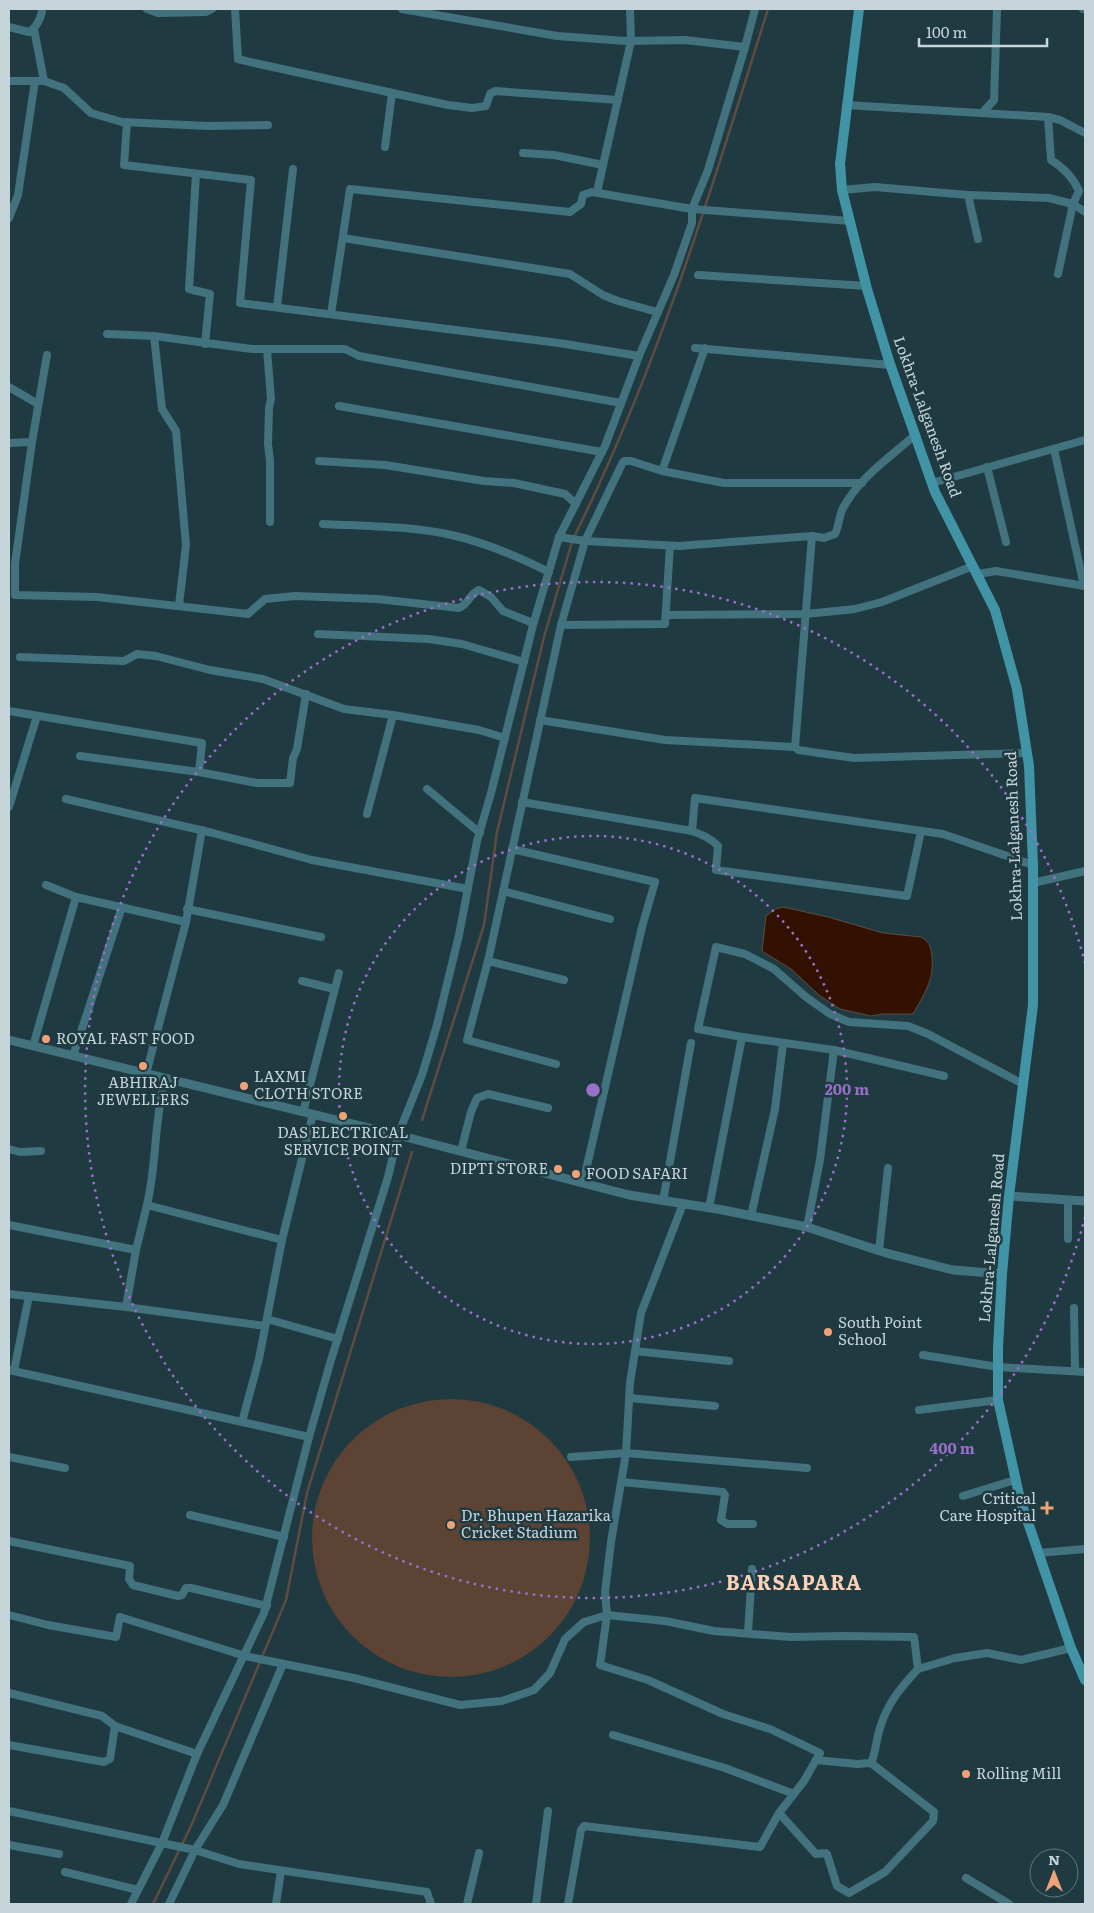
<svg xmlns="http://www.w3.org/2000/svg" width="1094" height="1913" font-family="Literata,serif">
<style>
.green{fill:#5c4334}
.water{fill:#310;stroke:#5f4c41}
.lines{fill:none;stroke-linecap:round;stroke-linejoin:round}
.stream{stroke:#5f4c41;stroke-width:2.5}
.minor{stroke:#42727e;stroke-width:8}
.tertiary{stroke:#42727e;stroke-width:9}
.secondary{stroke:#4193a6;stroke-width:10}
.ring{fill:none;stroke:#9970c9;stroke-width:2.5;stroke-dasharray:2.5 5}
.poi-dot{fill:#efa376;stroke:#203a41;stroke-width:2}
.labels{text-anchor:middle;stroke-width:5;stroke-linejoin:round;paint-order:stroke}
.street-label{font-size:15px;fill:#c5d5d9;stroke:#203a41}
.poi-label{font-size:15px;fill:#c5d5d9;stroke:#203a41;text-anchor:start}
.district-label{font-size:20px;font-weight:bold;letter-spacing:1px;fill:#fdd1b8;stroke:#203a41}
.centre{fill:#9970c9;stroke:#203a41;stroke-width:2.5}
.ring-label{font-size:15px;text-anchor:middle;font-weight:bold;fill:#9970c9;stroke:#203a41;stroke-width:5;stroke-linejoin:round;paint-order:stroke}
</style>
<rect width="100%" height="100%" fill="#203a41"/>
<!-- green -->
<circle class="green" cx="451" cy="1538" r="139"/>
<!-- water -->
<path class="water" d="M783,907l45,10 55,16 38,4c9,5 10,11 11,20 2,24 -8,37 -19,57h-31l-11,2 -31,-7 -21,-14 -28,-26 -29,-18 4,-35 9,-7z"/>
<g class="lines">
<!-- stream -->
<g class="stream">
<path d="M574,537c84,-169 138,-349 194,-528"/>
<polyline points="422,1120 484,925 497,832 544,637 572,542"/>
<polyline points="153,1904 191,1826 286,1600 307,1493 412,1152"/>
</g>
<!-- minor -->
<g class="minor">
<polyline points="147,9 158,13 206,12 212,9"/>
<polyline points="235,9 238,59 259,64 448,105 472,108 486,106 490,94 495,91 618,100"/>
<polyline points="402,9 557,36 626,41 685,40 745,47 755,9"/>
<polyline points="1083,9 1085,9"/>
<path d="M9,27l20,5c7,-4 13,-15 13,-23"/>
<polyline points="34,29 44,81"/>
<polyline points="9,81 44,81 64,88 91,113 122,122 208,126 268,125"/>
<polyline points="846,105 1048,117 1060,120 1085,133"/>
<polyline points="982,113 994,100 997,9"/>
<path d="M1048,117l3,43c13,8 22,17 28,31l-6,13 -15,70"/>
<polyline points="127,122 124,165 251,180 240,303 559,343 639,356"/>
<polyline points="385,147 392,93"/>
<polyline points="523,153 554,155 603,165"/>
<polyline points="196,174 189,289 210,294 205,344"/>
<polyline points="842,190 875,187 968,195 1049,198 1073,204 1085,212"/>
<polyline points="597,192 631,41 630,9"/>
<polyline points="968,195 978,239"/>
<polyline points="9,218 18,195 35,81"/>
<polyline points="343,238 570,274 603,295 618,301 657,312"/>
<polyline points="698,275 867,286"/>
<polyline points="277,307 293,169"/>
<polyline points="331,314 350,189 570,212 581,204 583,195 592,192 692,209 850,221"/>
<polyline points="107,334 154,336 162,409 176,431 186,545 179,605"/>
<polyline points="154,336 252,349 345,349 359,356 621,403"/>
<polyline points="695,348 890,365"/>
<polyline points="705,348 662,471 724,483 862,483"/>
<polyline points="267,349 271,399 269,408 268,444 270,461 270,522"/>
<polyline points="9,387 38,404"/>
<polyline points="339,406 602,452"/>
<path d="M32,442l-17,122v31l82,2 151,17 17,-15 30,-3 82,3 82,9c11,-5 9,-13 20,-18l12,7 12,14 30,12"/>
<polyline points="9,443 32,442 47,355"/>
<polyline points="1054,449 1084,586"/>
<polyline points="319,461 385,465 484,481 514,483 565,494 576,504"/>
<polyline points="987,467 1006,542"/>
<polyline points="662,471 631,461 624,461 622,464 585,541 561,625 665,624 670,546"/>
<polyline points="932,483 1085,440"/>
<path d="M323,524c44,2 90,2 133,12 33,8 63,21 93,36"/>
<path d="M559,537l26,4 94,5 133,-10 12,2 11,-4c4,-8 4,-18 8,-26 16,-30 47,-51 72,-73"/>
<polyline points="978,574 996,571 1085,586"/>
<polyline points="666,615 806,614 855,609 882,602 973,566"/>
<polyline points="318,634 429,639 462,644 524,662"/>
<polyline points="20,657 124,661 137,654 156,656 210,670 263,679 344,709 393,715 479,730 505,738"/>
<polyline points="9,711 202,743 199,772"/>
<polyline points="540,720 665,740 795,747 798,750 854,758 1027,753"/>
<polyline points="795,747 812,536"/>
<polyline points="80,756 199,772 257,783 290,783 293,758 297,749 306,694"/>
<polyline points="427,789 480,833"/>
<polyline points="66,799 213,833 312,860 468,889"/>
<path d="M522,802l170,29c10,4 19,7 26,15l-2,24 191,26 14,-65"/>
<polyline points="9,807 37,716"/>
<polyline points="367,814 393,715"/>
<polyline points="692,831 695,798 943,834 1033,865"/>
<polyline points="512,849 655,882 642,927 583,1183"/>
<polyline points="1033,883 1085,871"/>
<polyline points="46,885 76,897"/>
<polyline points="503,891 610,919"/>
<polyline points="187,909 321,937"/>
<polyline points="488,961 564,980"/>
<polyline points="302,981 334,989"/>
<polyline points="33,1046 76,897 186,922"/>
<polyline points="73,1056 122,907"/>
<polyline points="556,1064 467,1040 488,961 561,625"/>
<polyline points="146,1074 186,922 202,830"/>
<polyline points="944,1076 834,1050 742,1037 698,1029 716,947 745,954 774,969 806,997 830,1014 849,1022 908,1026 928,1034 1023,1084"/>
<polyline points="303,1112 339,973"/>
<polyline points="9,1149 20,1152 41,1151"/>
<polyline points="461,1151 471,1112 477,1098 488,1094 548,1108"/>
<polyline points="1068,1200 1068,1239"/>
<polyline points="663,1201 691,1043"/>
<path d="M147,1205c10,-42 7,-85 18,-126"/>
<polyline points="709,1208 742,1037"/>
<polyline points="751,1216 775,1109 783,1043"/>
<polyline points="9,1225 136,1250 126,1307 265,1326"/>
<polyline points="807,1227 820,1160 834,1050"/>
<polyline points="136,1250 147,1205 282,1240"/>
<polyline points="879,1250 888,1168"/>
<polyline points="9,1294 126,1307"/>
<polyline points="1074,1308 1075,1370"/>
<polyline points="267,1319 338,1339"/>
<polyline points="635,1351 729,1361"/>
<polyline points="923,1355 998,1367 1085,1372"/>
<polyline points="9,1370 309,1437"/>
<polyline points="14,1371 29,1296"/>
<polyline points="629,1398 715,1406"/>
<polyline points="919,1410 998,1400"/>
<polyline points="242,1422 259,1359 282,1240 313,1114"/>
<polyline points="9,1457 65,1468"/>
<polyline points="571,1457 626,1453 807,1468"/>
<polyline points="622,1482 723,1492 725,1495 721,1520 727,1524 753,1524"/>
<polyline points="963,1496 1015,1480"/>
<polyline points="190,1515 284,1537"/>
<polyline points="9,1541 130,1566 129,1579 133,1585 178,1596 182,1595 186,1588 191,1588 267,1606"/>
<polyline points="1038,1553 1085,1549"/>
<polyline points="9,1615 48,1625 116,1637 120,1617 245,1656 354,1678 460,1705 502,1701 534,1690 550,1673 565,1639 584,1622 607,1615 665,1621 714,1631 791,1637 843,1636 914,1637 918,1669 955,1658 987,1653 1021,1660 1071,1648"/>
<polyline points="748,1633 752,1569"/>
<polyline points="9,1693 102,1716 115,1726 197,1754"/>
<polyline points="613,1735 725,1768 794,1794"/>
<polyline points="9,1745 104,1762 110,1759 115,1726"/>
<path d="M816,1760l41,4 14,-1c5,-11 5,-23 9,-35 7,-24 21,-41 38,-59"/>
<polyline points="9,1811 195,1850 239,1864 427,1892 431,1904"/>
<polyline points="779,1813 816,1854 826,1853 827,1854 837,1886 849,1893 885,1872 933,1821 934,1812 871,1763"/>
<polyline points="9,1845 59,1854"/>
<polyline points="65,1872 138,1890"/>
<polyline points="966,1878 1009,1904"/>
<polyline points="131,1904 162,1843 197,1754 264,1613 309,1437 331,1360 388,1177 398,1135 422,1075 437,1025 459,935 477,841 491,793 533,625 559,537 605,446 639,356 674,275 692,223 692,209 708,170 745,47"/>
<polyline points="169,1904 195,1850 223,1805 283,1664"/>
<polyline points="276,1904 281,1871"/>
<polyline points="467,1904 479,1853"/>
<polyline points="536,1904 548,1811"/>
<polyline points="568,1904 581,1830 584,1826 760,1847 779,1813 804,1781 820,1753 770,1729 723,1714 648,1680 600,1665 607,1615 605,1592 611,1542 626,1453 630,1383 641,1313 683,1204"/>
</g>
<!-- tertiary -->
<g class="tertiary">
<polyline points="9,1040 398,1135 629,1195 723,1210 807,1227 886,1253 953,1270 1002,1274"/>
<polyline points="1009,1196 1085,1201"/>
</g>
<!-- secondary -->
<polyline class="secondary" points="859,9 840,164 842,190 867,289 889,361 935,492 995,610 1017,689 1029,766 1033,865 1033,1005 1009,1196 1002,1274 998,1348 998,1400 1020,1499 1071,1648 1085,1680"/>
</g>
<!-- distance rings -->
<g class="ring">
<circle cx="593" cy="1090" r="254"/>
<path d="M1085 1217A508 508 0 1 1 1085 963"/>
</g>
<!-- markers -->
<g class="poi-dot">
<circle cx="46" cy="1039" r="5"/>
<circle cx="143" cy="1066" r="5"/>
<circle cx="244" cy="1086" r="5"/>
<circle cx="343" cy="1116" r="5"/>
<circle cx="558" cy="1169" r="5"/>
<circle cx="576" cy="1174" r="5"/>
<circle cx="828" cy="1332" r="5"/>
<path d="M1044.5 1500.5h5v5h5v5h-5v5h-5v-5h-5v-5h5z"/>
<circle cx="451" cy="1525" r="5"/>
<circle cx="966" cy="1774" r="5"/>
</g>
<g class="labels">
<!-- street labels -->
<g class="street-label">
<text transform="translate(927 417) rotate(70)" y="5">Lokhra-Lalganesh Road</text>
<text transform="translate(1014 836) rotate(-92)" y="5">Lokhra-Lalganesh Road</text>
<text transform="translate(992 1238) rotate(-85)" y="5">Lokhra-Lalganesh Road</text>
</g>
<!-- poi labels -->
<g class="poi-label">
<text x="56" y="1044">ROYAL FAST FOOD</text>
<text x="254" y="1082">LAXMI<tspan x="254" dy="17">CLOTH STORE</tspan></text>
<text x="143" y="1088" text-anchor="middle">ABHIRAJ<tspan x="143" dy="17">JEWELLERS</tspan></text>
<text x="343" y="1138" text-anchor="middle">DAS ELECTRICAL<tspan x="343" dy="17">SERVICE POINT</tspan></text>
<text x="548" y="1174" text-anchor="end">DIPTI STORE</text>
<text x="586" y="1179">FOOD SAFARI</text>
<text x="838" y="1328">South Point<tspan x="838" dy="17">School</tspan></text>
<text x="1036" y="1504" text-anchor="end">Critical<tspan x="1036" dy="17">Care Hospital</tspan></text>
<text x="461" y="1521">Dr. Bhupen Hazarika<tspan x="461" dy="17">Cricket Stadium</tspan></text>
<text x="976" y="1779">Rolling Mill</text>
</g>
<!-- district labels -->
<g class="district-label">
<text x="794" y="1590">BARSAPARA</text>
</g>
</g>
<circle cx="593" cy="1090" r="8" class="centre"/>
<g class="ring-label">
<text x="847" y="1095">200 m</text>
<text x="952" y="1454">400 m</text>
</g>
<!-- border -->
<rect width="1094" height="1913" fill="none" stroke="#c5d5d9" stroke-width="20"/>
<!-- north arrow -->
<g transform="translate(1054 1873)"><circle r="24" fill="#203a41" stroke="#62787e"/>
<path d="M0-4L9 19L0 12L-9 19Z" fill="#efa376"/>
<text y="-8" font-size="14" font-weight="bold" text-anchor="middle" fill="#c5d5d9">N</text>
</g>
<!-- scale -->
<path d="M919 38v8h128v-8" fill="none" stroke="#c5d5d9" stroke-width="2.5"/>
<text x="926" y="38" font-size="15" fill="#c5d5d9" stroke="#203a41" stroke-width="4" paint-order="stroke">100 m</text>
</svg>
